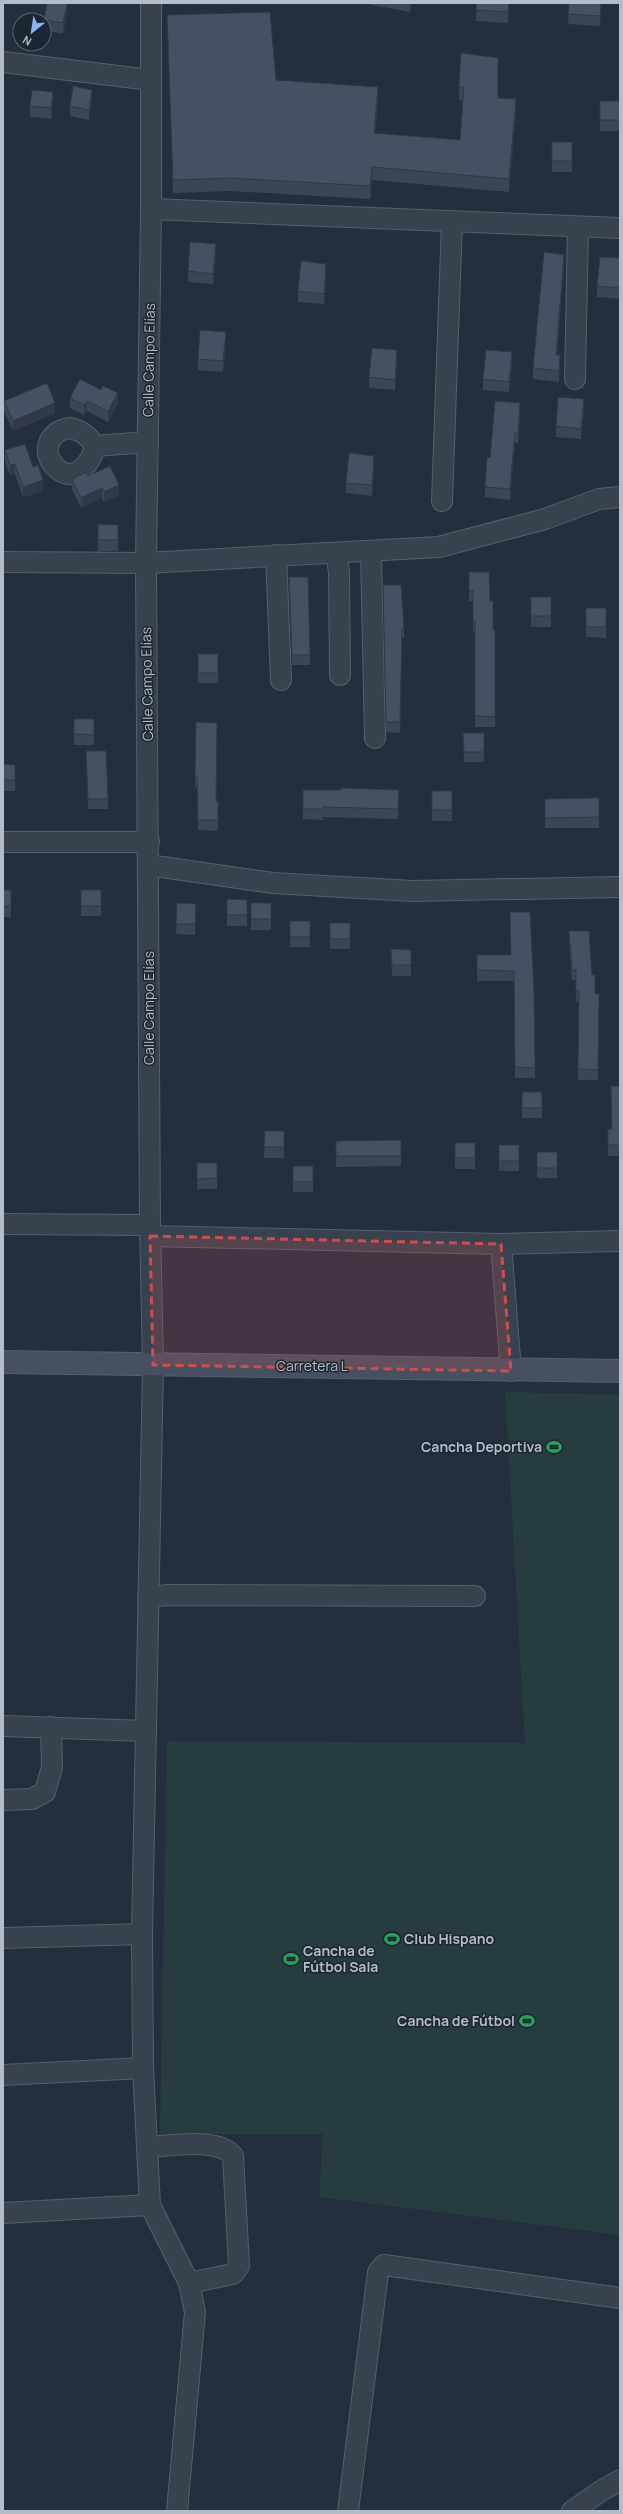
<svg xmlns="http://www.w3.org/2000/svg" width="623" height="2514" font-family="Manrope,sans-serif">
<style>
.green{fill:#263c3f}
.lines{fill:none;stroke-linecap:round;stroke-linejoin:round}
.street-casing{stroke:#565f6c;stroke-width:22}
.secondary-casing{stroke:#565f6c;stroke-width:24}
.street{stroke:#38414e;stroke-width:20}
.secondary{stroke:#465061;stroke-width:22}
.wall{fill:#3b4654}
.shaded-wall{fill:#303945}
.building{fill:#455162;stroke:#303945}
.marked{fill:#ce4d50;fill-opacity:0.2;stroke:#ce4d50;stroke-width:3;stroke-dasharray:8 5;stroke-linejoin:round}
.labels{text-anchor:middle;stroke-width:3;stroke-linejoin:round;paint-order:stroke}
.street-label{font-size:14px;fill:#b4bcc9;stroke:#1d2633}
.poi-label{font-size:14px;font-weight:bold;fill:#b4bcc9;stroke:#1d2633;text-anchor:end}
</style>
<rect width="100%" height="100%" fill="#242f3e"/>
<!-- green -->
<polygon class="green" points="505,1392 620,1395 620,2235 319,2197 323,2134 160,2134 167,1741 525,1743"/>
<g class="lines">
<defs>
<g id="street">
<polyline points="151,3 151,209 146,563 150,1225 153,1365 142,1934 143,2068 150,2205 189,2283 195,2312 177,2511"/>
<polyline points="3,62 151,80"/>
<polyline points="151,209 620,228"/>
<polyline points="575,379 578,228"/>
<path d="M70,428c13,3 18,8 25,18 -2,15 -20,37 -36,24 -19,-14 -13,-39 11,-42z"/>
<polyline points="95,446 148,442"/>
<polyline points="442,501 452,222"/>
<polyline points="371,553 375,738"/>
<polyline points="336,554 339,572 340,675"/>
<polyline points="276,555 281,680"/>
<polyline points="3,562 146,563 439,547 545,519 599,499 620,497"/>
<polyline points="3,842 149,842"/>
<polyline points="148,865 273,883 412,891 620,887"/>
<polyline points="3,1224 150,1225"/>
<polyline points="150,1236 501,1244 620,1241"/>
<polyline points="501,1244 511,1371"/>
<polyline points="148,1597 168,1595 475,1596"/>
<polyline points="3,1726 146,1731"/>
<polyline points="3,1800 32,1799 45,1792 52,1767 51,1727"/>
<polyline points="3,1938 142,1934"/>
<polyline points="3,2075 143,2068"/>
<path d="M147,2147c24,-1 71,-10 86,9l6,110 -6,8 -44,9"/>
<polyline points="3,2213 150,2205"/>
<polyline points="348,2511 378,2272 384,2265 620,2298"/>
<polyline points="572,2511 601,2491 620,2480"/>
</g>
<polyline id="secondary" points="3,1362 620,1371"/>
</defs>
<!-- street casing -->
<use href="#street" class="street-casing"/>
<!-- secondary casing -->
<use href="#secondary" class="secondary-casing"/>
<!-- street -->
<use href="#street" class="street"/>
<!-- secondary -->
<use href="#secondary" class="secondary"/>
</g>
<!-- wall -->
<g class="wall">
<polygon points="362,3 412,3 410,12"/>
<polygon points="477,3 509,3 508,23 476,21"/>
<polygon points="569,3 601,3 600,26 568,24"/>
<polygon points="67,14 63,34 44,30 44,20"/>
<polygon points="167,15 276,80 378,100 375,133 460,140 463,101 459,100 459,87 461,53 498,98 516,113 509,192 372,180 370,199 230,191 173,193"/>
<polygon points="92,100 89,120 70,116 70,106"/>
<rect x="600" y="101" width="20" height="30"/>
<polygon points="53,103 51,119 30,117 30,106"/>
<rect x="552" y="142" width="20" height="30"/>
<polygon points="216,255 213,284 188,282 188,271"/>
<polygon points="620,258 620,299 597,297 597,286"/>
<polygon points="564,265 557,355 560,366 559,382 533,379 533,368"/>
<polygon points="326,275 324,304 298,302 298,291"/>
<polygon points="226,342 223,372 198,370 198,359"/>
<polygon points="397,361 395,390 369,388 369,377"/>
<polygon points="512,363 509,392 483,390 483,379"/>
<polygon points="70,398 118,403 108,422 87,411 84,415 70,408"/>
<polygon points="4,401 55,413 13,431 4,411"/>
<polygon points="584,410 581,439 556,437 556,426"/>
<polygon points="520,414 518,443 515,443 510,500 485,497 485,487 490,458"/>
<polygon points="5,450 43,491 23,497 15,474 10,476 5,461"/>
<polygon points="374,466 372,496 346,493 346,483"/>
<polygon points="88,476 119,496 104,502 102,498 81,508 72,489 72,479"/>
<polygon points="98,524 118,525 118,551 98,551"/>
<polygon points="469,572 490,601 493,630 495,630 495,727 475,727 475,631 473,631 473,601 469,601"/>
<polygon points="289,577 310,655 310,665 292,665"/>
<polygon points="383,595 404,628 404,638 402,638 400,733 386,732"/>
<rect x="531" y="597" width="20" height="30"/>
<polygon points="586,608 606,608 606,638 586,637"/>
<rect x="198" y="654" width="20" height="29"/>
<rect x="74" y="719" width="20" height="26"/>
<polygon points="196,722 216,801 218,801 218,831 198,830 197,787 195,787"/>
<polygon points="463,733 484,733 484,762 464,762"/>
<polygon points="86,751 108,799 108,809 88,809"/>
<polygon points="3,764 15,765 15,791 3,791"/>
<polygon points="303,790 399,790 398,819 323,817 323,820 303,819"/>
<rect x="432" y="791" width="20" height="30"/>
<polygon points="599,798 599,828 545,828 545,799"/>
<rect x="3" y="890" width="8" height="27"/>
<rect x="81" y="890" width="20" height="26"/>
<polygon points="227,899 247,900 247,926 227,926"/>
<polygon points="177,903 196,904 195,935 176,934"/>
<rect x="251" y="903" width="20" height="27"/>
<rect x="290" y="921" width="20" height="26"/>
<rect x="330" y="923" width="20" height="26"/>
<polygon points="569,931 592,975 595,994 599,994 598,1080 578,1080 579,1001 576,1002 576,980 572,980 569,941"/>
<polygon points="391,949 411,950 411,976 392,976"/>
<polygon points="477,955 510,955 534,991 535,1078 515,1078 514,981 477,981"/>
<polygon points="620,1086 620,1156 608,1156 608,1129 611,1129"/>
<rect x="522" y="1092" width="20" height="26"/>
<polygon points="265,1131 284,1131 284,1158 264,1158"/>
<polygon points="401,1140 401,1166 336,1167 336,1141"/>
<rect x="455" y="1143" width="20" height="26"/>
<rect x="499" y="1145" width="20" height="26"/>
<rect x="537" y="1152" width="20" height="26"/>
<rect x="197" y="1163" width="20" height="26"/>
<rect x="293" y="1166" width="20" height="26"/>
</g>
<!-- shaded-wall -->
<g class="shaded-wall">
<polygon points="67,3 67,14 63,34 63,23"/>
<polygon points="410,3 412,3 410,12"/>
<polygon points="378,87 378,100 374,147 374,133"/>
<polygon points="92,90 92,100 89,120 89,110"/>
<polygon points="53,92 53,103 51,119 51,108"/>
<polygon points="516,99 516,113 509,192 509,179"/>
<polygon points="372,167 372,180 370,199 370,186"/>
<polygon points="216,244 216,255 213,284 213,274"/>
<polygon points="564,255 564,265 556,365 556,355"/>
<polygon points="326,264 326,275 324,304 324,294"/>
<polygon points="226,332 226,342 223,372 223,361"/>
<polygon points="397,350 397,361 395,390 395,380"/>
<polygon points="512,352 512,363 509,392 509,382"/>
<polygon points="560,355 560,366 559,382 559,371"/>
<polygon points="118,393 118,403 108,422 108,411"/>
<polygon points="584,399 584,410 581,439 581,429"/>
<polygon points="87,401 87,411 84,415 84,405"/>
<polygon points="55,403 55,413 13,431 13,421"/>
<polygon points="520,403 520,414 518,443 518,433"/>
<polygon points="515,432 515,443 510,500 510,489"/>
<polygon points="374,456 374,466 372,496 372,485"/>
<polygon points="15,464 15,474 10,476 10,465"/>
<polygon points="43,480 43,491 23,497 23,487"/>
<polygon points="119,485 119,496 104,502 104,492"/>
<polygon points="102,488 102,498 81,508 81,498"/>
</g>
<!-- building -->
<g class="building">
<polygon points="47,3 67,3 63,23 44,20"/>
<polygon points="477,3 509,3 508,12 476,10"/>
<polygon points="569,3 601,3 600,16 568,14"/>
<polygon points="270,12 276,80 378,87 374,133 460,140 464,87 459,87 461,53 498,58 498,98 516,99 509,179 372,167 370,186 230,178 173,180 167,15"/>
<polygon points="73,86 92,90 89,110 70,106"/>
<polygon points="32,90 53,92 51,108 30,106"/>
<rect x="600" y="101" width="20" height="19"/>
<rect x="552" y="142" width="20" height="19"/>
<polygon points="190,242 216,244 213,274 188,271"/>
<polygon points="544,252 564,255 556,355 560,355 559,371 533,368"/>
<polygon points="600,257 620,258 620,288 597,286"/>
<polygon points="301,261 326,264 324,294 298,291"/>
<polygon points="200,330 226,332 223,361 198,359"/>
<polygon points="372,348 397,350 395,380 369,377"/>
<polygon points="486,350 512,352 509,382 483,379"/>
<polygon points="80,379 101,390 103,386 118,393 108,411 87,401 84,405 70,398"/>
<polygon points="47,383 55,403 13,421 4,401"/>
<polygon points="558,397 584,399 581,429 556,426"/>
<polygon points="495,401 520,403 518,433 515,432 510,489 485,487 487,457 490,458"/>
<polygon points="25,444 33,467 38,465 43,480 23,487 15,464 10,465 5,450"/>
<polygon points="349,453 374,456 372,485 346,483"/>
<polygon points="110,466 119,485 104,492 102,488 81,498 72,479 87,472 88,476"/>
<polygon points="98,524 118,525 118,540 98,540"/>
<polygon points="469,572 489,572 490,601 493,601 493,630 495,630 495,717 475,716 475,621 473,621 473,591 469,591"/>
<polygon points="289,577 308,577 310,655 292,655"/>
<polygon points="383,585 401,585 404,628 402,628 400,722 386,722"/>
<rect x="531" y="597" width="20" height="19"/>
<rect x="586" y="608" width="20" height="19"/>
<rect x="198" y="654" width="20" height="19"/>
<polygon points="74,719 94,719 94,735 74,734"/>
<polygon points="196,722 217,723 216,801 218,801 218,820 198,820 197,777 195,777"/>
<polygon points="463,733 484,733 484,752 464,752"/>
<polygon points="86,751 106,751 108,799 88,799"/>
<polygon points="3,764 15,765 15,780 3,780"/>
<polygon points="341,788 399,790 398,809 323,807 323,809 303,809 303,790 341,790"/>
<rect x="432" y="791" width="20" height="19"/>
<polygon points="599,798 599,817 545,818 545,799"/>
<rect x="3" y="890" width="8" height="16"/>
<rect x="81" y="890" width="20" height="16"/>
<polygon points="227,899 247,900 247,915 227,915"/>
<polygon points="177,903 196,904 195,924 176,924"/>
<rect x="251" y="903" width="20" height="16"/>
<polygon points="510,912 530,912 534,991 535,1068 515,1067 514,971 477,970 477,955 511,955"/>
<rect x="290" y="921" width="20" height="16"/>
<rect x="330" y="923" width="20" height="16"/>
<polygon points="569,931 589,931 592,975 595,975 595,994 599,994 598,1070 578,1069 579,991 576,991 576,970 572,970"/>
<polygon points="391,949 411,950 411,965 392,965"/>
<polygon points="611,1086 620,1086 620,1145 608,1145 608,1129 612,1129"/>
<rect x="522" y="1092" width="20" height="16"/>
<polygon points="265,1131 284,1131 284,1147 264,1147"/>
<polygon points="401,1140 401,1156 336,1156 336,1141"/>
<rect x="455" y="1143" width="20" height="15"/>
<rect x="499" y="1145" width="20" height="16"/>
<rect x="537" y="1152" width="20" height="16"/>
<polygon points="197,1163 217,1163 217,1178 197,1179"/>
<rect x="293" y="1166" width="20" height="16"/>
</g>
<!-- marked area -->
<path class="marked" d="M150,1236l351,8 10,127 -358,-6z"/>
<!-- icons -->
<defs>
<symbol id="stadium-bare" viewBox="-9 -9 18 18"><path d="M0-5a6.5 5 0 1 0 0 10a6.5 5 0 1 0 0-10ZM-3.5-1.8h7v3.6h-7Z" fill="#2e9e5b" stroke="#1d2633" stroke-width="2.5" paint-order="stroke"/></symbol>
</defs>
<g fill-rule="evenodd">
<use href="#stadium-bare" x="543" y="1436" width="22" height="22"/>
<use href="#stadium-bare" x="381" y="1928" width="22" height="22"/>
<use href="#stadium-bare" x="280" y="1948" width="22" height="22"/>
<use href="#stadium-bare" x="516" y="2010" width="22" height="22"/>
</g>
<g class="labels">
<!-- street labels -->
<g class="street-label">
<text transform="translate(149 360) rotate(-89)" y="5">Calle Campo Elías</text>
<text transform="translate(147 684) rotate(-91)" y="5">Calle Campo Elías</text>
<text transform="translate(149 1008) rotate(-90)" y="5">Calle Campo Elías</text>
<text x="312" y="1371">Carretera L</text>
</g>
<!-- poi labels -->
<g class="poi-label">
<text x="542" y="1452">Cancha Deportiva</text>
<text x="404" y="1944" text-anchor="start">Club Hispano</text>
<text x="303" y="1956" text-anchor="start">Cancha de<tspan x="303" dy="16">Fútbol Sala</tspan></text>
<text x="515" y="2026">Cancha de Fútbol</text>
</g>
</g>
<!-- border -->
<rect width="623" height="2514" fill="none" stroke="#b4bcc9" stroke-width="8"/>
<!-- north arrow -->
<g transform="translate(32 32) rotate(210)"><circle r="19" fill="#1d2633" stroke="#59626f"/>
<path d="M0-3L7 15L0 10L-7 15Z" fill="#8ab4f8"/>
<text y="-6" font-size="11" font-weight="bold" text-anchor="middle" fill="#b4bcc9">N</text>
</g>
</svg>
